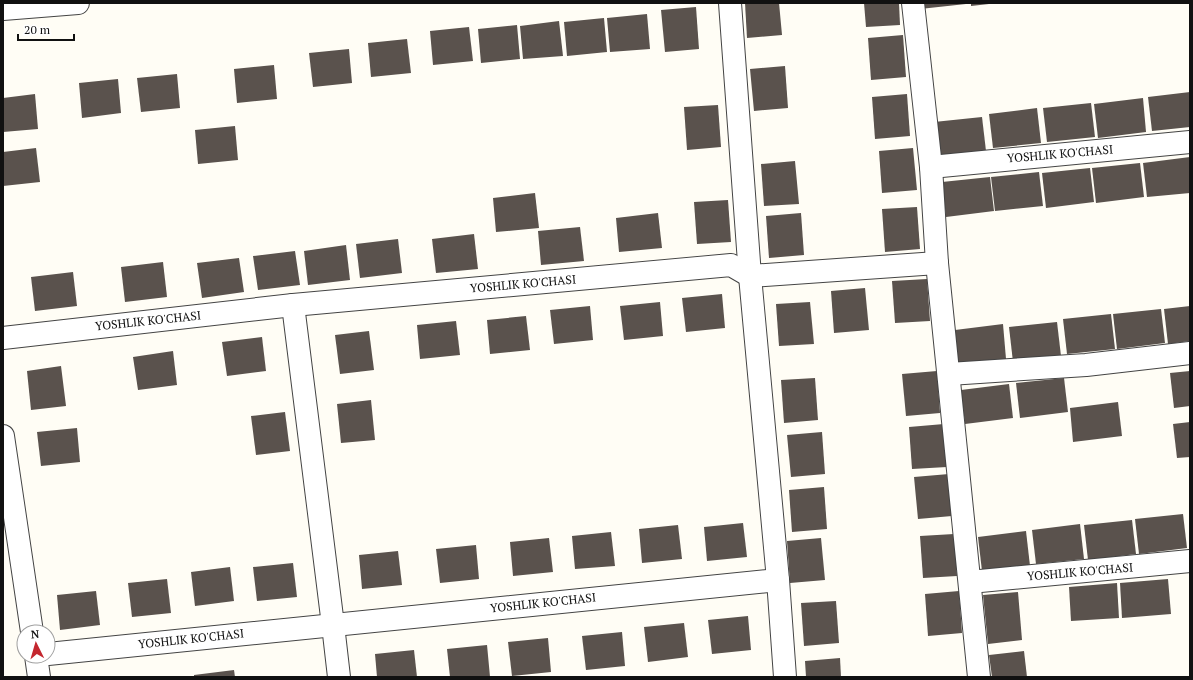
<svg xmlns="http://www.w3.org/2000/svg" width="1193" height="680" font-family="'PT Serif',serif">
<style>
.building{fill:#5a524d}
.lines{fill:none;stroke-linecap:round;stroke-linejoin:round}
.minor-casing{stroke:#444;stroke-width:24}
.minor{stroke:#fff;stroke-width:22}
.labels{text-anchor:middle;stroke-width:4;stroke-linejoin:round;paint-order:stroke}
.street-label{font-size:12px;fill:#111;stroke:#fff}
</style>
<rect width="100%" height="100%" fill="#fffdf5"/>
<!-- building -->
<g class="building">
<polygon points="745,3 779,3 782,35 747,38"/>
<polygon points="864,3 899,3 900,25 866,27"/>
<polygon points="920,3 966,3 966,4 920,9"/>
<polygon points="971,3 989,3 989,4 971,6"/>
<polygon points="696,7 699,49 665,52 661,10"/>
<polygon points="647,14 650,49 610,52 607,18"/>
<polygon points="604,18 607,52 567,56 564,22"/>
<polygon points="559,21 563,56 523,59 520,26"/>
<polygon points="517,25 520,59 481,63 478,29"/>
<polygon points="469,27 473,61 433,65 430,31"/>
<polygon points="903,35 906,77 871,80 868,38"/>
<polygon points="407,39 411,73 371,77 368,43"/>
<polygon points="349,49 352,83 313,87 309,53"/>
<polygon points="274,65 277,99 237,103 234,69"/>
<polygon points="785,66 788,108 754,111 750,69"/>
<polygon points="177,74 180,108 141,112 137,78"/>
<polygon points="118,79 121,113 82,118 79,83"/>
<polygon points="1190,92 1190,127 1152,131 1148,97"/>
<polygon points="35,94 38,129 3,132 3,98"/>
<polygon points="907,94 910,136 875,139 872,97"/>
<polygon points="1143,98 1146,132 1098,138 1094,104"/>
<polygon points="1091,103 1095,137 1047,142 1043,108"/>
<polygon points="718,105 721,147 687,150 684,107"/>
<polygon points="1037,108 1041,143 993,148 989,114"/>
<polygon points="982,117 986,151 938,157 934,122"/>
<polygon points="235,126 238,160 198,164 195,130"/>
<polygon points="36,148 40,182 3,186 3,152"/>
<polygon points="913,148 917,190 882,193 879,151"/>
<polygon points="1190,157 1190,193 1147,197 1143,163"/>
<polygon points="795,161 799,204 764,206 761,164"/>
<polygon points="1140,163 1144,197 1096,203 1092,168"/>
<polygon points="1090,168 1094,202 1046,208 1042,173"/>
<polygon points="1039,172 1043,206 995,211 991,177"/>
<polygon points="990,177 994,211 946,217 942,182"/>
<polygon points="535,193 539,228 496,232 493,198"/>
<polygon points="728,200 731,242 697,244 694,202"/>
<polygon points="917,207 920,249 885,252 882,209"/>
<polygon points="658,213 662,248 619,252 616,218"/>
<polygon points="801,213 804,255 769,258 766,216"/>
<polygon points="580,227 584,261 541,265 538,231"/>
<polygon points="474,234 478,269 436,273 432,239"/>
<polygon points="398,239 402,273 360,278 356,244"/>
<polygon points="346,245 350,280 308,285 304,251"/>
<polygon points="295,251 300,285 258,290 253,256"/>
<polygon points="239,258 244,292 202,298 197,263"/>
<polygon points="163,262 167,297 125,302 121,267"/>
<polygon points="73,272 77,306 35,311 31,277"/>
<polygon points="927,279 930,321 895,323 892,281"/>
<polygon points="865,288 869,330 834,333 831,291"/>
<polygon points="722,294 725,328 686,332 682,298"/>
<polygon points="660,302 663,336 624,340 620,306"/>
<polygon points="810,302 814,344 779,346 776,304"/>
<polygon points="590,306 593,340 554,344 550,310"/>
<polygon points="1190,306 1190,341 1168,344 1164,309"/>
<polygon points="1161,309 1165,343 1117,349 1113,314"/>
<polygon points="1111,314 1115,349 1067,354 1063,319"/>
<polygon points="526,316 530,350 490,354 487,320"/>
<polygon points="456,321 460,355 420,359 417,325"/>
<polygon points="1057,322 1061,356 1013,362 1009,327"/>
<polygon points="1003,324 1006,359 958,364 955,330"/>
<polygon points="369,331 374,370 340,374 335,335"/>
<polygon points="262,337 266,371 227,376 222,342"/>
<polygon points="173,351 177,385 138,390 133,357"/>
<polygon points="61,366 66,406 31,410 27,371"/>
<polygon points="937,371 940,413 906,416 902,374"/>
<polygon points="1190,371 1190,406 1174,408 1170,373"/>
<polygon points="815,378 818,420 784,423 781,380"/>
<polygon points="1064,378 1068,412 1020,418 1016,383"/>
<polygon points="1009,384 1013,418 965,424 961,390"/>
<polygon points="371,400 375,440 341,443 337,404"/>
<polygon points="1118,402 1122,436 1073,442 1070,408"/>
<polygon points="285,412 290,451 256,455 251,416"/>
<polygon points="1190,422 1190,457 1177,458 1173,424"/>
<polygon points="944,424 947,467 912,469 909,427"/>
<polygon points="77,428 80,462 41,466 37,432"/>
<polygon points="822,432 825,474 791,477 787,435"/>
<polygon points="949,474 952,516 918,519 914,477"/>
<polygon points="824,487 827,529 792,532 789,490"/>
<polygon points="1183,514 1187,548 1139,554 1135,519"/>
<polygon points="1132,520 1136,554 1088,560 1084,525"/>
<polygon points="743,523 747,557 707,561 704,527"/>
<polygon points="1080,524 1084,559 1036,564 1032,530"/>
<polygon points="678,525 682,559 642,563 639,529"/>
<polygon points="1026,531 1030,566 982,571 978,537"/>
<polygon points="611,532 615,566 575,569 572,536"/>
<polygon points="954,534 957,576 923,578 920,536"/>
<polygon points="549,538 553,572 513,576 510,542"/>
<polygon points="821,538 825,580 790,583 787,541"/>
<polygon points="476,545 479,579 440,583 436,549"/>
<polygon points="398,551 402,585 362,589 359,555"/>
<polygon points="293,563 297,597 257,601 253,567"/>
<polygon points="230,567 234,601 195,606 191,572"/>
<polygon points="167,579 171,613 132,617 128,583"/>
<polygon points="1168,579 1171,614 1122,618 1120,583"/>
<polygon points="1117,583 1119,618 1071,621 1069,587"/>
<polygon points="96,591 100,625 60,630 57,595"/>
<polygon points="959,591 962,633 928,636 925,594"/>
<polygon points="1018,592 1022,640 988,644 983,595"/>
<polygon points="836,601 839,643 804,646 801,603"/>
<polygon points="748,616 751,650 712,654 708,620"/>
<polygon points="684,623 688,657 648,662 644,627"/>
<polygon points="622,632 625,666 586,670 582,636"/>
<polygon points="548,638 551,672 512,676 508,642"/>
<polygon points="487,645 490,677 450,677 447,649"/>
<polygon points="414,650 417,677 377,677 375,654"/>
<polygon points="1024,651 1027,677 992,677 989,655"/>
<polygon points="840,658 841,677 806,677 805,661"/>
<polygon points="234,670 235,677 194,677 194,675"/>
</g>
<g class="lines">
<defs>
<g id="minor">
<polyline points="730,3 750,276 778,580 785,677"/>
<polyline points="913,3 931,167 937,263 979,677"/>
<polyline points="3,9 78,3"/>
<polyline points="931,167 1190,142"/>
<polyline points="293,305 333,625 339,677"/>
<polyline points="3,338 293,305 731,265 750,276 937,263"/>
<polyline points="949,374 1086,365 1190,353"/>
<polyline points="3,436 32,632"/>
<polyline points="970,582 1190,561"/>
<polyline points="48,654 778,580"/>
<polyline points="36,656 39,677"/>
</g>
</defs>
<!-- minor casing -->
<use href="#minor" class="minor-casing"/>
<!-- minor -->
<use href="#minor" class="minor"/>
</g>
<g class="labels">
<!-- street labels -->
<g class="street-label">
<text transform="translate(1060 154) rotate(-5)" y="4">YOSHLIK KO'CHASI</text>
<text transform="translate(523 284) rotate(-5)" y="4">YOSHLIK KO'CHASI</text>
<text transform="translate(148 321) rotate(-6)" y="4">YOSHLIK KO'CHASI</text>
<text transform="translate(1080 572) rotate(-5)" y="4">YOSHLIK KO'CHASI</text>
<text transform="translate(543 603) rotate(-6)" y="4">YOSHLIK KO'CHASI</text>
<text transform="translate(191 639) rotate(-6)" y="4">YOSHLIK KO'CHASI</text>
</g>
</g>
<!-- border -->
<rect width="1193" height="680" fill="none" stroke="#111111" stroke-width="8"/>
<!-- north arrow -->
<g transform="translate(36 644) rotate(355)"><circle r="19" fill="#ffffff" stroke="#a0a0a0"/>
<path d="M0-3L7 15L0 10L-7 15Z" fill="#c4262e"/>
<text y="-6" font-size="11" font-weight="bold" text-anchor="middle" fill="#111111">N</text>
</g>
<!-- scale -->
<path d="M18 34v6h56v-6" fill="none" stroke="#111111" stroke-width="2"/>
<text x="24" y="34" font-size="12" fill="#111111" stroke="#ffffff" stroke-width="3" paint-order="stroke">20 m</text>
</svg>
